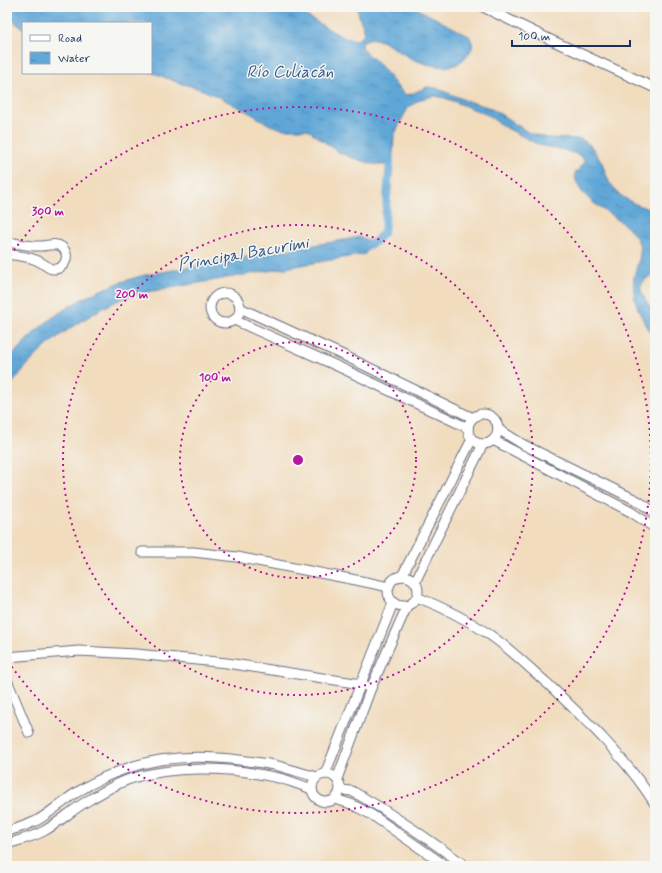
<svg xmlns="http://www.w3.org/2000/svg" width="662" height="873" font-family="Mynerve,sans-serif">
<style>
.water{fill:url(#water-ripples);stroke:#3e6b9a}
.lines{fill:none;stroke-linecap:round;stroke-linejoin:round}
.canal{stroke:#61a7d7;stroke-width:8}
.street-casing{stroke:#666c80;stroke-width:11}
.street{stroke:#fff;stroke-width:9}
.ring{fill:none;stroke:#b5179e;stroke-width:2;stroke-dasharray:2 4}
.labels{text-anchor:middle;stroke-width:3;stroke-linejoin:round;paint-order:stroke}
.water-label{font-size:17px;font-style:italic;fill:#345988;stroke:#f6f6f2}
.centre{fill:#b5179e;stroke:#f6f6f2;stroke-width:2}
.ring-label{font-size:12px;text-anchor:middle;font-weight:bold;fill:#b5179e;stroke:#f6f6f2;stroke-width:3;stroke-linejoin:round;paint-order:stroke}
</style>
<defs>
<pattern id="water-ripples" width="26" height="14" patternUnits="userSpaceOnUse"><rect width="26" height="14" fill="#61a7d7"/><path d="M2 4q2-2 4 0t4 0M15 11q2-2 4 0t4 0" fill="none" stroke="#4f88b2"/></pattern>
</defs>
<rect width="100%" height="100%" fill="#f6f6f2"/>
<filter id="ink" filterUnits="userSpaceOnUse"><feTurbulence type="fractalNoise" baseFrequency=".025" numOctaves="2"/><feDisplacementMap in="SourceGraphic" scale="8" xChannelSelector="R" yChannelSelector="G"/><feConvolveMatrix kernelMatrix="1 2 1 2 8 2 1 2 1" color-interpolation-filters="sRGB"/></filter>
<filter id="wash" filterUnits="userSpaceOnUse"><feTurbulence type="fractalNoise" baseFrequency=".012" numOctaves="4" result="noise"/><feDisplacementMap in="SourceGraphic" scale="16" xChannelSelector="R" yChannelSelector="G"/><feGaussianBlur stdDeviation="0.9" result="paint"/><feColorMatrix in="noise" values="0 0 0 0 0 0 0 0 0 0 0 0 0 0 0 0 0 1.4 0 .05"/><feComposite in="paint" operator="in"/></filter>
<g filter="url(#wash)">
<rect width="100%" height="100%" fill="#f1dcbe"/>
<!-- water -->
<g class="water">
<path d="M7,7h286l17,11 34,20 13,2 6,-4 1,-6 -8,-23h58l55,29c4,7 5,11 0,17 -3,4 -9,10 -14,12 -16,4 -34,-1 -48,-9 -10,-5 -28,-20 -39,-17 -2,1 -4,2 -6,3 0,4 0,6 2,9 2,4 7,6 10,8 12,10 19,26 32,36l5,-1 16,-7 9,1 31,13 21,6 14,8 27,18 19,5 33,1 10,7 11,17 7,19 11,13 13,8 13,5 9,3v63c-7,3 -12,6 -15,14l5,11 10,17v20c-14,-14 -24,-39 -21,-59 2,-13 10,-21 4,-36 -12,-26 -63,-37 -63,-68l8,-8 1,-3 -1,-4 -4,-3 -15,-5 -25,-5 -36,-19 -17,-12 -41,-16 -11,-2 -13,3 -13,9 -7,13 -7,15 -1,20 -3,6 -5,3 -12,-1 -23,-7 -13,-6 -30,-22h-25l-12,-4 -20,-12 -29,-15 -23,-10 -19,-5 -28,-11v-49h-128v6l-16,-13z"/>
<path d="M360,237l12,6 -7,11 -218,38c-8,2 -16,4 -23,6 -11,4 -21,10 -31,16 -34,19 -64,44 -86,77 0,-7 -1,-23 0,-28 1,-5 12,-15 16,-19 33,-35 75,-57 122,-69z"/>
</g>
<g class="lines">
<!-- canal -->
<polyline class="canal" points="362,248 375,242 384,232 390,162 389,153"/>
</g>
</g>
<g filter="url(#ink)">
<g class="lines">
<defs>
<g id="street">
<polyline points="483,7 551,40 655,88"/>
<path d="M7,242c11,1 22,5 34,4 7,0 14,-4 21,1 9,8 3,23 -9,22 -5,0 -8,-5 -13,-7 -9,-6 -23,-6 -33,-8"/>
<circle cx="225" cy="308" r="15"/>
<polyline points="240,308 343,355 473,418"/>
<polyline points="234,320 337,366 468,428"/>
<circle cx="483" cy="429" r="15"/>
<polyline points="498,429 524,445 638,501 655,513"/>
<polyline points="493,440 631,512 655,528"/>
<polyline points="142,552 193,552 237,557 356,580 389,587"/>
<circle cx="403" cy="591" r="15"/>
<polyline points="402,576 472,439"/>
<polyline points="415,582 483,444"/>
<path d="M417,597c25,10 48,21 70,36 23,15 41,34 61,51 39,37 78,74 107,120"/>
<polyline points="7,657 79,651 136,654 227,663 361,684 371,688"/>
<polyline points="7,680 29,733"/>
<circle cx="326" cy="788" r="14"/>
<polyline points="325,774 393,603"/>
<polyline points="337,779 371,688 407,606"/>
<polyline points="340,790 352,791 381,808 413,829 466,866"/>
<polyline points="335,799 351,804 372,815 446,866"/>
<path d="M7,831c10,-2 20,-6 29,-10 11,-6 20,-14 30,-21 7,-6 15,-10 23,-15 49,-27 95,-32 150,-25 15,2 29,3 43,7 11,3 23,7 35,10"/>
<path d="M7,844c13,-4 26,-7 37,-13 16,-9 29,-22 45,-31 12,-7 25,-15 38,-20 44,-15 102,-13 147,-3 13,2 25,8 38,12"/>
</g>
</defs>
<!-- street casing -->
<use href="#street" class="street-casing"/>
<!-- street -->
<use href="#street" class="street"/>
</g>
</g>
<!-- distance rings -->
<g class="ring">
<circle cx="298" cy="460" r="118"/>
<circle cx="298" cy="460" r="235"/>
<path d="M7 260A353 353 0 1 1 7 660"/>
</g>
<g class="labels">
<!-- water labels -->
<g class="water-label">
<text x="290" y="77">Río Culiacán</text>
<text transform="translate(243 253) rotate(-10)" y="6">Principal Bacurimi</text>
</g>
</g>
<circle cx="298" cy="460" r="6" class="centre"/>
<g class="ring-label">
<text x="48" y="215">300 m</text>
<text x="132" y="298">200 m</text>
<text x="215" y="381">100 m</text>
</g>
<!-- margin -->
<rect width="662" height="873" fill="none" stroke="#f6f6f2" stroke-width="24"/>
<!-- legend -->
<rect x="22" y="22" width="130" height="52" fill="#f6f6f2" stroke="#9ea6b7"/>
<rect x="30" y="35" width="20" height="6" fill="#ffffff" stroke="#9ea6b7"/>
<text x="58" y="42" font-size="12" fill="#1b2f5e">Road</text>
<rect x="30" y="52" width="20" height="12" fill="url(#water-ripples)" stroke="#9ea6b7"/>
<text x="58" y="62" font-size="12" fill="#1b2f5e">Water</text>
<!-- scale -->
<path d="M512 40v6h118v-6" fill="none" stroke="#1b2f5e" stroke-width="2"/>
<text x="518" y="40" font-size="12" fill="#1b2f5e" stroke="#f6f6f2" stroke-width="3" paint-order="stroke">100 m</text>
</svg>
